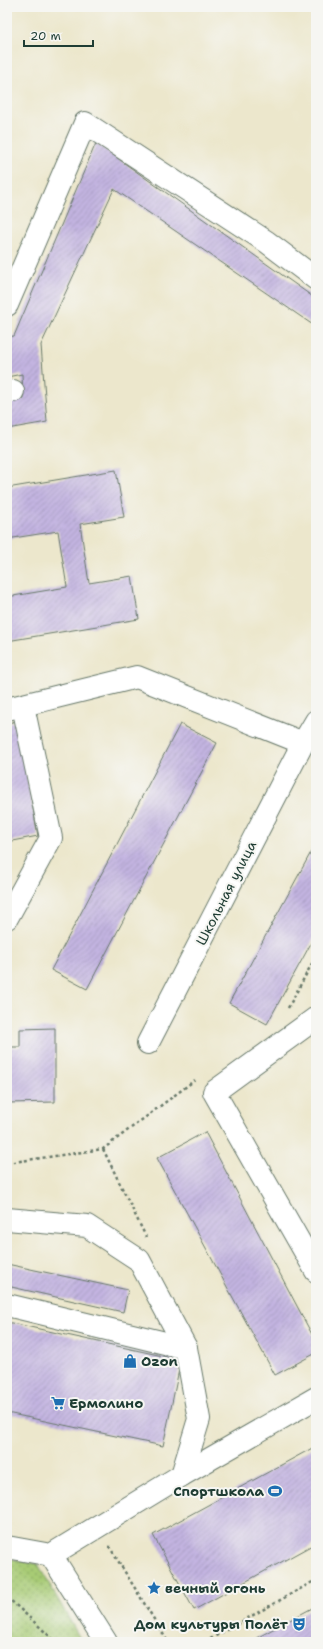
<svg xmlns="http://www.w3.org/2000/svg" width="323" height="1649" font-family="'Shantell Sans',sans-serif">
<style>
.grass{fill:url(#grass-dots);stroke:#638454}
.building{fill:url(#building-hatch)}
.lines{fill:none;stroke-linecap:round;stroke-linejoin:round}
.minor-casing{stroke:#677869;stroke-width:24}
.path{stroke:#677869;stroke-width:2.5;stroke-dasharray:3 3;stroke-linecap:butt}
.minor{stroke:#fff;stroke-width:22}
.labels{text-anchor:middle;stroke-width:4;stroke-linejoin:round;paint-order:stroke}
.street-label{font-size:14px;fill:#1f3d34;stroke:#f6f6f2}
.poi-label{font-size:14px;font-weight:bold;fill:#1f3d34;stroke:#f6f6f2;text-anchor:start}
</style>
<defs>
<pattern id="grass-dots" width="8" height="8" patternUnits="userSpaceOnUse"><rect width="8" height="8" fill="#a7cb74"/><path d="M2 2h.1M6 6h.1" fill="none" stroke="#87a660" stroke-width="1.8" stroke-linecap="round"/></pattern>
<pattern id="building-hatch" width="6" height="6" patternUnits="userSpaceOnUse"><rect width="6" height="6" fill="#c3b4e1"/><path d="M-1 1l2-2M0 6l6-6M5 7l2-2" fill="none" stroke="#9e94b7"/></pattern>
</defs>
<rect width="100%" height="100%" fill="#f6f6f2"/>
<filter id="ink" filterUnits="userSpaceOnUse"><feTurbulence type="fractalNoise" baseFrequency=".025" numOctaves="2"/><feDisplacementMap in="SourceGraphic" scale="8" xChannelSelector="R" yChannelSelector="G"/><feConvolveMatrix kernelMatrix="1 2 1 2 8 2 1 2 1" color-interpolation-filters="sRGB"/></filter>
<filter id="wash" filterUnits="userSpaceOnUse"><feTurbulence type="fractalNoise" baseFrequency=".012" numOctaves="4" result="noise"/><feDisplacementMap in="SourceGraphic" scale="16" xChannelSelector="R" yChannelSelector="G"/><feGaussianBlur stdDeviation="0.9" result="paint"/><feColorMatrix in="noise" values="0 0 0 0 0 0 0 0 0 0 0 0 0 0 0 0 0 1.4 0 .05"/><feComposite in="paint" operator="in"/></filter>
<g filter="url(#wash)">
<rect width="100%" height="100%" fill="#ece7cc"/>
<!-- grass -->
<polygon class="grass" points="7,1558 38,1564 82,1642 7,1642"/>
<g id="blocks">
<!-- building -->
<g class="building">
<polygon points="96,143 316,299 316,327 114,189 41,345 47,422 7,429 7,402 23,399 22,374 7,377 7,337 14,336"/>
<polygon points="116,470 124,517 80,524 89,583 132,576 139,619 7,641 7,597 67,587 58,531 7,539 7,488"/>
<polygon points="17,721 38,836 7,842 7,723"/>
<polygon points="180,724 217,743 87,989 51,970"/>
<polygon points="316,843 316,934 267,1024 229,1003"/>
<polygon points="55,1028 55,1102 7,1103 7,1047 20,1047 20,1029"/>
<polygon points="205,1132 316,1342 316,1353 275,1375 157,1158"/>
<polygon points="7,1264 128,1290 123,1312 7,1286"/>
<polygon points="7,1322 181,1360 163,1446 7,1413"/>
<polygon points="316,1446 316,1543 194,1610 153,1535"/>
<polygon points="316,1606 316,1642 249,1642"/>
</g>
</g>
</g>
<g filter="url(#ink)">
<use href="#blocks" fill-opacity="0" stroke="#677869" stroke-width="1"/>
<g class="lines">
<defs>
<g id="minor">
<polyline points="7,305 85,123 267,242 316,279"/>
<polyline points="7,392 13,391"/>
<polyline points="7,709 137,677 303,743"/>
<polyline points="7,918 51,838 23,706"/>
<polyline points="316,1018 214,1092 316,1271"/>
<polyline points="148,1043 303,743 316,721"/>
<polyline points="7,1219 87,1226 139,1260 186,1348 199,1419 182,1475 51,1555 7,1547"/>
<polyline points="7,1305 186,1348"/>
<polyline points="182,1475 316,1398"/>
<polyline points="51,1555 106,1642"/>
</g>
</defs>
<!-- minor casing -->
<use href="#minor" class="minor-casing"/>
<!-- path -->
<g class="path">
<polyline points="288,1008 316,956"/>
<polyline points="103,1149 146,1237"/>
<polyline points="7,1163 103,1149 195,1080"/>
<polyline points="109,1546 168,1642"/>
<polyline points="7,1597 56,1642"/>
<polyline points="205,1642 316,1580"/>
</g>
<!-- minor -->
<use href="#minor" class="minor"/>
</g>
</g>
<!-- icons -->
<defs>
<symbol id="shop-bare" viewBox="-9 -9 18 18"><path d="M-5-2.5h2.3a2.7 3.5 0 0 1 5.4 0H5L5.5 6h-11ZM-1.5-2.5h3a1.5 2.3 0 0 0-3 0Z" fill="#1f6fb2" stroke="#f6f6f2" stroke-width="2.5" paint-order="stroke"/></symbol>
<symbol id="supermarket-bare" viewBox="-9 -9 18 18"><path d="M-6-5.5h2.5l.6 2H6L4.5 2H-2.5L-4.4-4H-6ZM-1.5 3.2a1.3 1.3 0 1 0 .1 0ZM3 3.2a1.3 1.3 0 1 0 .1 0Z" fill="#1f6fb2" stroke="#f6f6f2" stroke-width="2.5" paint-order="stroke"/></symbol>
<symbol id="stadium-bare" viewBox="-9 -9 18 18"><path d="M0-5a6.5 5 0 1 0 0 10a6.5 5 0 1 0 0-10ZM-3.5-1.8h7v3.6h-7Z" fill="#1f6fb2" stroke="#f6f6f2" stroke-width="2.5" paint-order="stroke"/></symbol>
<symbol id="sight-bare" viewBox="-9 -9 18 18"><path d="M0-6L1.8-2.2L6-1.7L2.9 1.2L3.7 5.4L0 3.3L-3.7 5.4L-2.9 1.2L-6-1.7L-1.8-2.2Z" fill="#1f6fb2" stroke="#f6f6f2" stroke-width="2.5" paint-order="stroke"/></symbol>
<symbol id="theatre-bare" viewBox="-9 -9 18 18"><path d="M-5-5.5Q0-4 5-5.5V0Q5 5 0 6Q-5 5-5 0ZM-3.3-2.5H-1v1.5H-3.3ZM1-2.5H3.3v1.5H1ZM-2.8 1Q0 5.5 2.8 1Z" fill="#1f6fb2" stroke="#f6f6f2" stroke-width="2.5" paint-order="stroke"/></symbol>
</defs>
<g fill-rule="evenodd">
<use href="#shop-bare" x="120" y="1351" width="20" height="20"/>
<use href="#supermarket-bare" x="48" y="1393" width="20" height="20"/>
<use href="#stadium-bare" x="265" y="1481" width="20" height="20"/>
<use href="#sight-bare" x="144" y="1578" width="20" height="20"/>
<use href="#theatre-bare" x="289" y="1614" width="20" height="20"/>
</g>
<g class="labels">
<!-- street labels -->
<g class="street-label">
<text transform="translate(226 893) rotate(-63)" y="5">Школьная улица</text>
</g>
<!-- poi labels -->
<g class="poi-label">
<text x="141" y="1366">Ozon</text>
<text x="69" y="1408">Ермолино</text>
<text x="264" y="1496" text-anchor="end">Спортшкола</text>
<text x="165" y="1593">вечный огонь</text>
<text x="288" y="1629" text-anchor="end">Дом культуры Полёт</text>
</g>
</g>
<!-- margin -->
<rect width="323" height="1649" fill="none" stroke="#f6f6f2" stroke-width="24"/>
<!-- scale -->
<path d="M24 40v6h69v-6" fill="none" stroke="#1f3d34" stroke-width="2"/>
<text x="30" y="40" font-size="12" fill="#1f3d34" stroke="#f6f6f2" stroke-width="3" paint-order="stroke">20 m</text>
</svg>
